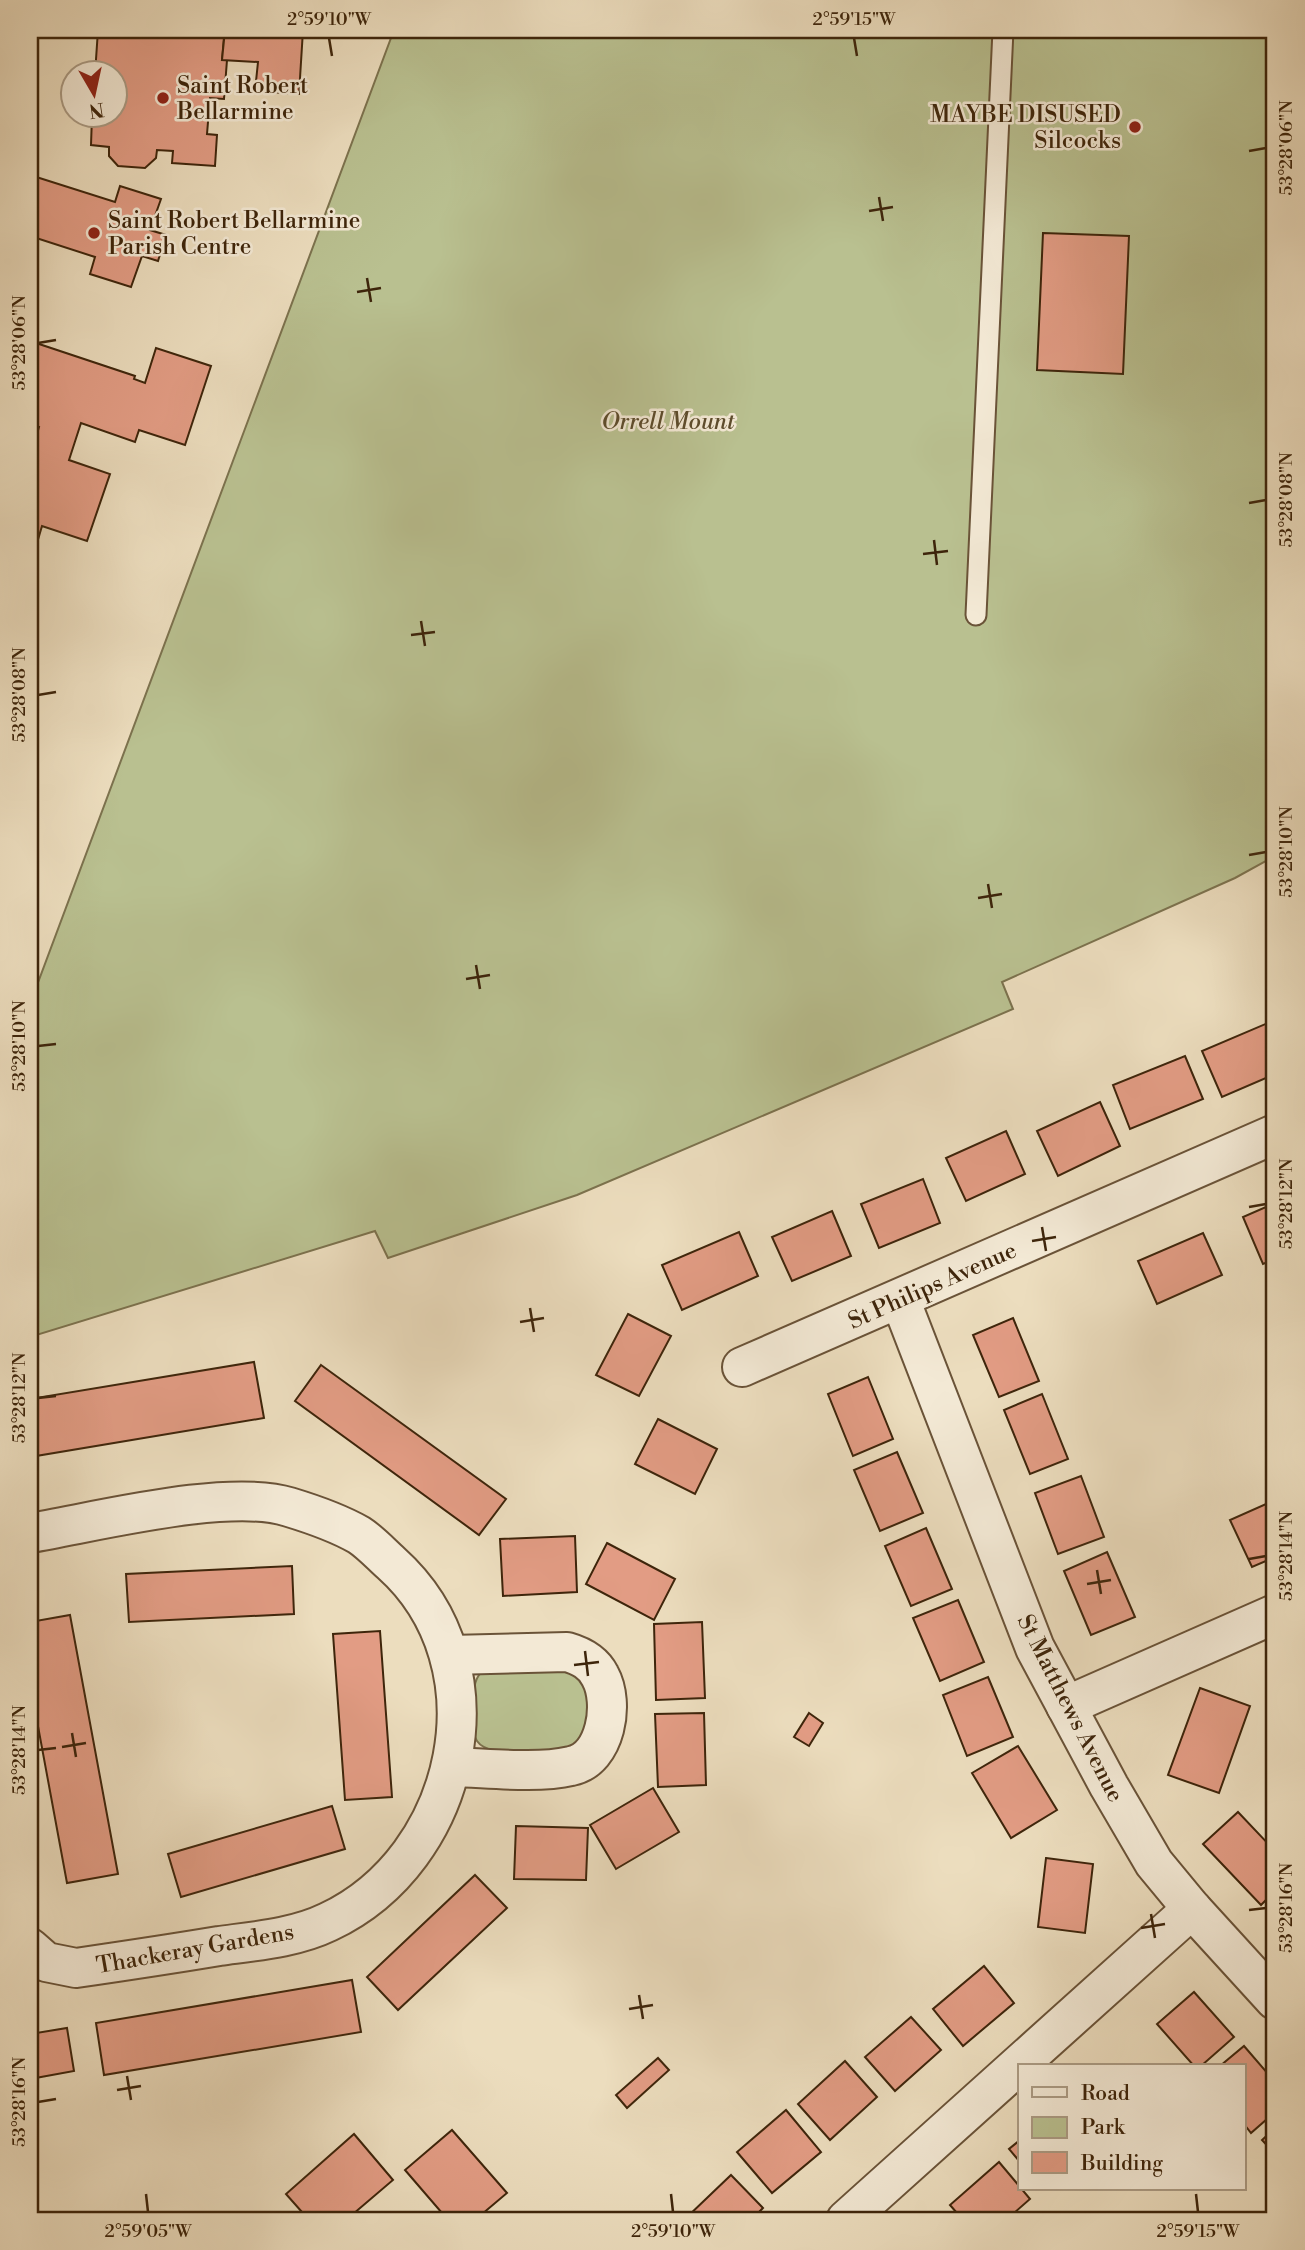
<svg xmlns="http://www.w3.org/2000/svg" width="1305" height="2250" font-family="'Libre Bodoni',serif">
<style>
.green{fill:#b9c090;stroke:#7c724e;stroke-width:2}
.building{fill:#e29c84;stroke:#3e250b;stroke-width:2}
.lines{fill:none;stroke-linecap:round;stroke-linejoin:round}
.lane-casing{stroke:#6a5338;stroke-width:23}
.street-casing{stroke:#6a5338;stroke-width:42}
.lane{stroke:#f3e9d5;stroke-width:19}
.street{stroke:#f3e9d5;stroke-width:38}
.ticks{fill:none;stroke:#3e250b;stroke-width:2.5}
.poi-dot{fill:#8f2418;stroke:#f3e9d5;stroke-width:2.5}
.labels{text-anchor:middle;stroke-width:5;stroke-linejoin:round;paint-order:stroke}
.poi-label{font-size:23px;fill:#3e250b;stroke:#f3e9d5;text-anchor:start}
.park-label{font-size:23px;font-style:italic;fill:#5d4c2c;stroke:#f3e9d5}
.street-label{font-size:23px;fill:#3e250b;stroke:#f3e9d5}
.neatline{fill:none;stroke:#3e250b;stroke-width:2.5}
.ticks-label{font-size:18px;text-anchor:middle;fill:#3e250b}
</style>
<rect width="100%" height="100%" fill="#ecddbe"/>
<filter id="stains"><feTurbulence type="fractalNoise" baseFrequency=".00286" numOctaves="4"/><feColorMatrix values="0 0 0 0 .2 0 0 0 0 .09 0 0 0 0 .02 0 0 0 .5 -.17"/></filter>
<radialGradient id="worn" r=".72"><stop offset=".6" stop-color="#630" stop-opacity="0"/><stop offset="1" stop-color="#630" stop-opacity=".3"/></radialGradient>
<!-- green -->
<g class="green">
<polygon points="394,30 1275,30 1275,856 1235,878 1002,982 1013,1009 577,1195 388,1258 375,1231 30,1337 30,1004"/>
<path d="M559,1665l26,15c2,18 10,42 -2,58 -14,19 -93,23 -106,3 -7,-11 -4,-26 -3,-38 0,-14 -1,-25 11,-34z"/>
</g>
<!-- building -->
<g class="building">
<polygon points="98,30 215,30 214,36 224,37 222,60 227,60 224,99 210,98 207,134 217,135 215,166 172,163 173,151 157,150 156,158 145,168 118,166 109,156 109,147 91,145 92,116 116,116 116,74 95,74"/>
<polygon points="225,30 303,30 299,94 255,91 258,62 222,60"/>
<polygon points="30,175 115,202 120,186 161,199 150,230 166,235 158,261 142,256 131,287 90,274 95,257 30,236"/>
<polygon points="1043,233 1129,236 1123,374 1037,370"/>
<polygon points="30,341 135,376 134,379 145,383 156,348 211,366 185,445 139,430 135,442 81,423 69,460 110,474 87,541 42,526 37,543 30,541 30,459 39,427 30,424"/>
<polygon points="1275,1020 1275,1074 1222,1097 1202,1051"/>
<polygon points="1185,1056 1203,1099 1130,1129 1113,1085"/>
<polygon points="1100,1102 1120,1146 1058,1176 1037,1131"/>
<polygon points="1006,1131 1025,1174 966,1201 946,1158"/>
<polygon points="923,1179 940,1223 879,1248 861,1204"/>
<polygon points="1275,1203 1275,1259 1263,1264 1243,1217"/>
<polygon points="832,1211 851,1256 792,1281 772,1237"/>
<polygon points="739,1232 758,1276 682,1310 662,1265"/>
<polygon points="1203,1233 1222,1275 1157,1304 1138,1261"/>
<polygon points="628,1314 671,1336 639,1396 596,1375"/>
<polygon points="1013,1318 1039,1381 999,1397 973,1335"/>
<polygon points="254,1362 264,1418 30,1457 30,1399"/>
<polygon points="321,1365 506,1499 479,1535 295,1401"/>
<polygon points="868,1377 893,1439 853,1456 828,1394"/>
<polygon points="1042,1394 1068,1459 1030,1474 1004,1410"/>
<polygon points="658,1419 717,1449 695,1494 635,1464"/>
<polygon points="897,1452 923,1513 880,1531 854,1470"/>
<polygon points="1081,1476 1104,1537 1058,1554 1035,1493"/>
<polygon points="1275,1500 1275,1557 1252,1567 1230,1520"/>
<polygon points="926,1528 952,1589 911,1606 885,1546"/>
<polygon points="575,1536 577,1592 503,1596 500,1539"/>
<polygon points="607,1543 675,1579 654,1620 586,1584"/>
<polygon points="1107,1552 1135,1617 1091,1635 1064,1571"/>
<polygon points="292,1566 294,1614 129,1622 126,1574"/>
<polygon points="958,1600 984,1662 940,1681 913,1618"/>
<polygon points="70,1615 118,1874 67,1883 30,1683 30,1622"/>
<polygon points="702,1622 705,1698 656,1700 654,1624"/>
<polygon points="380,1631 392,1797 345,1800 333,1634"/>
<polygon points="988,1677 1013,1737 967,1756 943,1695"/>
<polygon points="1200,1688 1250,1706 1219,1793 1168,1775"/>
<polygon points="704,1713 706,1785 658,1787 655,1714"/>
<polygon points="809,1713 823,1723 809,1746 794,1737"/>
<polygon points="1018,1746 1057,1810 1011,1838 972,1773"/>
<polygon points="653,1788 679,1832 616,1869 590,1825"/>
<polygon points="332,1806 345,1849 181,1897 168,1854"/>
<polygon points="1238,1812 1275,1851 1275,1891 1261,1905 1203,1844"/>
<polygon points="516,1826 588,1828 586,1880 514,1879"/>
<polygon points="1046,1858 1093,1864 1085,1933 1038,1927"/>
<polygon points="475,1875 507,1908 398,2010 367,1977"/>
<polygon points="984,1966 1014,2003 963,2046 933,2009"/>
<polygon points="352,1980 361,2032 104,2075 96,2023"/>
<polygon points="1194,1992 1234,2037 1201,2066 1194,2066 1157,2024"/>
<polygon points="911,2017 941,2050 895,2091 865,2057"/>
<polygon points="67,2028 74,2071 30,2079 30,2034"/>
<polygon points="1244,2046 1275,2082 1275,2112 1251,2133 1244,2124 1244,2066 1220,2066"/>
<polygon points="658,2058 669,2070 627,2108 616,2095"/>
<polygon points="845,2061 877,2097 830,2140 798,2104"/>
<polygon points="786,2110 821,2152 772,2193 737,2152"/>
<polygon points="1275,2128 1275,2154 1262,2140"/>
<polygon points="452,2130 507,2193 475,2220 448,2220 405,2170"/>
<polygon points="354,2134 393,2180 346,2220 309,2220 286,2194"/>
<polygon points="1020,2140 1020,2162 1009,2149"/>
<polygon points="999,2162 1030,2199 1006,2220 963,2220 950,2205"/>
<polygon points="731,2175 763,2208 751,2220 688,2220 686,2218"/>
</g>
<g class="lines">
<defs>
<polyline id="lane" points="976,615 1003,30"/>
<g id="street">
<polyline points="900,1299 1035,1648 1109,1786 1154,1863 1192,1909 1275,2000"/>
<polyline points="742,1367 1275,1134"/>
<path d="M30,1533c66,-11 198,-45 259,-26 23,7 49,16 70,28 11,7 22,19 32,28 114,102 71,296 -63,359 -33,16 -72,19 -109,24 -48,8 -95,15 -143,22l-30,-6 -16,-14"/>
<path d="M451,1655l116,-3c14,4 26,10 33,24 15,27 6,83 -29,90 -35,8 -82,2 -118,1"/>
<polyline points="1066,1706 1275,1614"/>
<polyline points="846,2220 1192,1909"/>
</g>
</defs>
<!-- lane casing -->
<use href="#lane" class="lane-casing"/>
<!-- street casing -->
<use href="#street" class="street-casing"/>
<!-- lane -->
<use href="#lane" class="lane"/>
<!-- street -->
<use href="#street" class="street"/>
</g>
<!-- ticks -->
<path class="ticks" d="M329,38l3,18M854,38l3,18M1249,151l17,-3M879,197l4,24M869,211l24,-4M367,278l4,24M357,292l24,-4M38,343l18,-3M1249,503l17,-3M934,540l3,25M923,554l25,-3M421,621l4,25M411,635l24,-3M38,695l18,-3M1249,855l17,-3M988,884l4,24M978,898l24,-4M476,965l4,24M466,979l24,-4M38,1046l18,-2M1249,1207l17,-3M1042,1227l4,24M1032,1241l24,-4M530,1308l4,24M520,1322l24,-4M38,1398l18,-2M1249,1559l17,-3M1097,1570l4,24M1087,1584l24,-4M585,1651l3,25M574,1665l25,-3M72,1733l4,24M62,1747l24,-4M38,1750l18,-2M1249,1910l17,-2M1151,1914l4,24M1141,1928l24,-4M639,1995l4,24M629,2009l24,-4M127,2076l4,24M117,2090l24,-4M38,2102l18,-3M146,2194l2,18M671,2194l2,18M1196,2194l2,18"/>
<!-- markers -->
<g class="poi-dot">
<circle cx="163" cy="98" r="7"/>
<circle cx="1135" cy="127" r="7"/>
<circle cx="94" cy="233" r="7"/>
</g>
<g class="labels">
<!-- poi labels -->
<g class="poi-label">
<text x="177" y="93">Saint Robert<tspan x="177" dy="26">Bellarmine</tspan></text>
<text x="1121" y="122" text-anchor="end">MAYBE DISUSED<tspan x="1121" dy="26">Silcocks</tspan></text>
<text x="108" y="228">Saint Robert Bellarmine<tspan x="108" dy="26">Parish Centre</tspan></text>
</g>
<!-- park labels -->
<g class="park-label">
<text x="668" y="429">Orrell Mount</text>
</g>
<!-- street labels -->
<g class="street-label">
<text transform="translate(932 1285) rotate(-24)" y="8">St Philips Avenue</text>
<text transform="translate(1071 1708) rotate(63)" y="8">St Matthews Avenue</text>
<text transform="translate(195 1948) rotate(-10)" y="8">Thackeray Gardens</text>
</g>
</g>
<!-- margin -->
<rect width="1305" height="2250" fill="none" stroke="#ecddbe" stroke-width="77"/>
<!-- legend -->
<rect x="1018" y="2064" width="228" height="126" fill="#f3e9d5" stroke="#ab9b84" stroke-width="2"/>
<rect x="1032" y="2087" width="35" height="10" fill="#f3e9d5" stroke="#ab9b84" stroke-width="2"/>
<text x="1081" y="2100" font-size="21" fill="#3e250b">Road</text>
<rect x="1032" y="2117" width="35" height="21" fill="#b9c090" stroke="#ab9b84" stroke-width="2"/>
<text x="1081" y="2134" font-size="21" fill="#3e250b">Park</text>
<rect x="1032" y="2152" width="35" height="21" fill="#e29c84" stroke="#ab9b84" stroke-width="2"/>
<text x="1081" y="2170" font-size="21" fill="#3e250b">Building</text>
<!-- north arrow -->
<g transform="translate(94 94) rotate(171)"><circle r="33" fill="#f3e9d5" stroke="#ab9b84" stroke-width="2"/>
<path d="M0-5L12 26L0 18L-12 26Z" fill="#8f2418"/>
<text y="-10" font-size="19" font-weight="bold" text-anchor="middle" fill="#3e250b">N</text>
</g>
<rect x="38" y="38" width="1228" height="2174" class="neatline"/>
<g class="ticks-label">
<text x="329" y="25">2°59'10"W</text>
<text x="854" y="25">2°59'15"W</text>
<text transform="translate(1286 148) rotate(-90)" y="6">53°28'06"N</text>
<text transform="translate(19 343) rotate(-90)" y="6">53°28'06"N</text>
<text transform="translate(1286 500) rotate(-90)" y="6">53°28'08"N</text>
<text transform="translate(19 695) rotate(-90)" y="6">53°28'08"N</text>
<text transform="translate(1286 852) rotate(-90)" y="6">53°28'10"N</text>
<text transform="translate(19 1046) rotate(-90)" y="6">53°28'10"N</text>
<text transform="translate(1286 1204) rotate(-90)" y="6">53°28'12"N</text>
<text transform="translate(19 1398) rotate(-90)" y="6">53°28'12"N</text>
<text transform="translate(1286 1556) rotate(-90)" y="6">53°28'14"N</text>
<text transform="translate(19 1750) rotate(-90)" y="6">53°28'14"N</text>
<text transform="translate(1286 1908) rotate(-90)" y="6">53°28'16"N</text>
<text transform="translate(19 2102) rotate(-90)" y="6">53°28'16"N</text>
<text x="148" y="2237">2°59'05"W</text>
<text x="673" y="2237">2°59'10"W</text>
<text x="1198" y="2237">2°59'15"W</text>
</g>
<rect width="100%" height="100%" filter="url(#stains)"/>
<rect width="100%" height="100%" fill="url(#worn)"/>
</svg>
